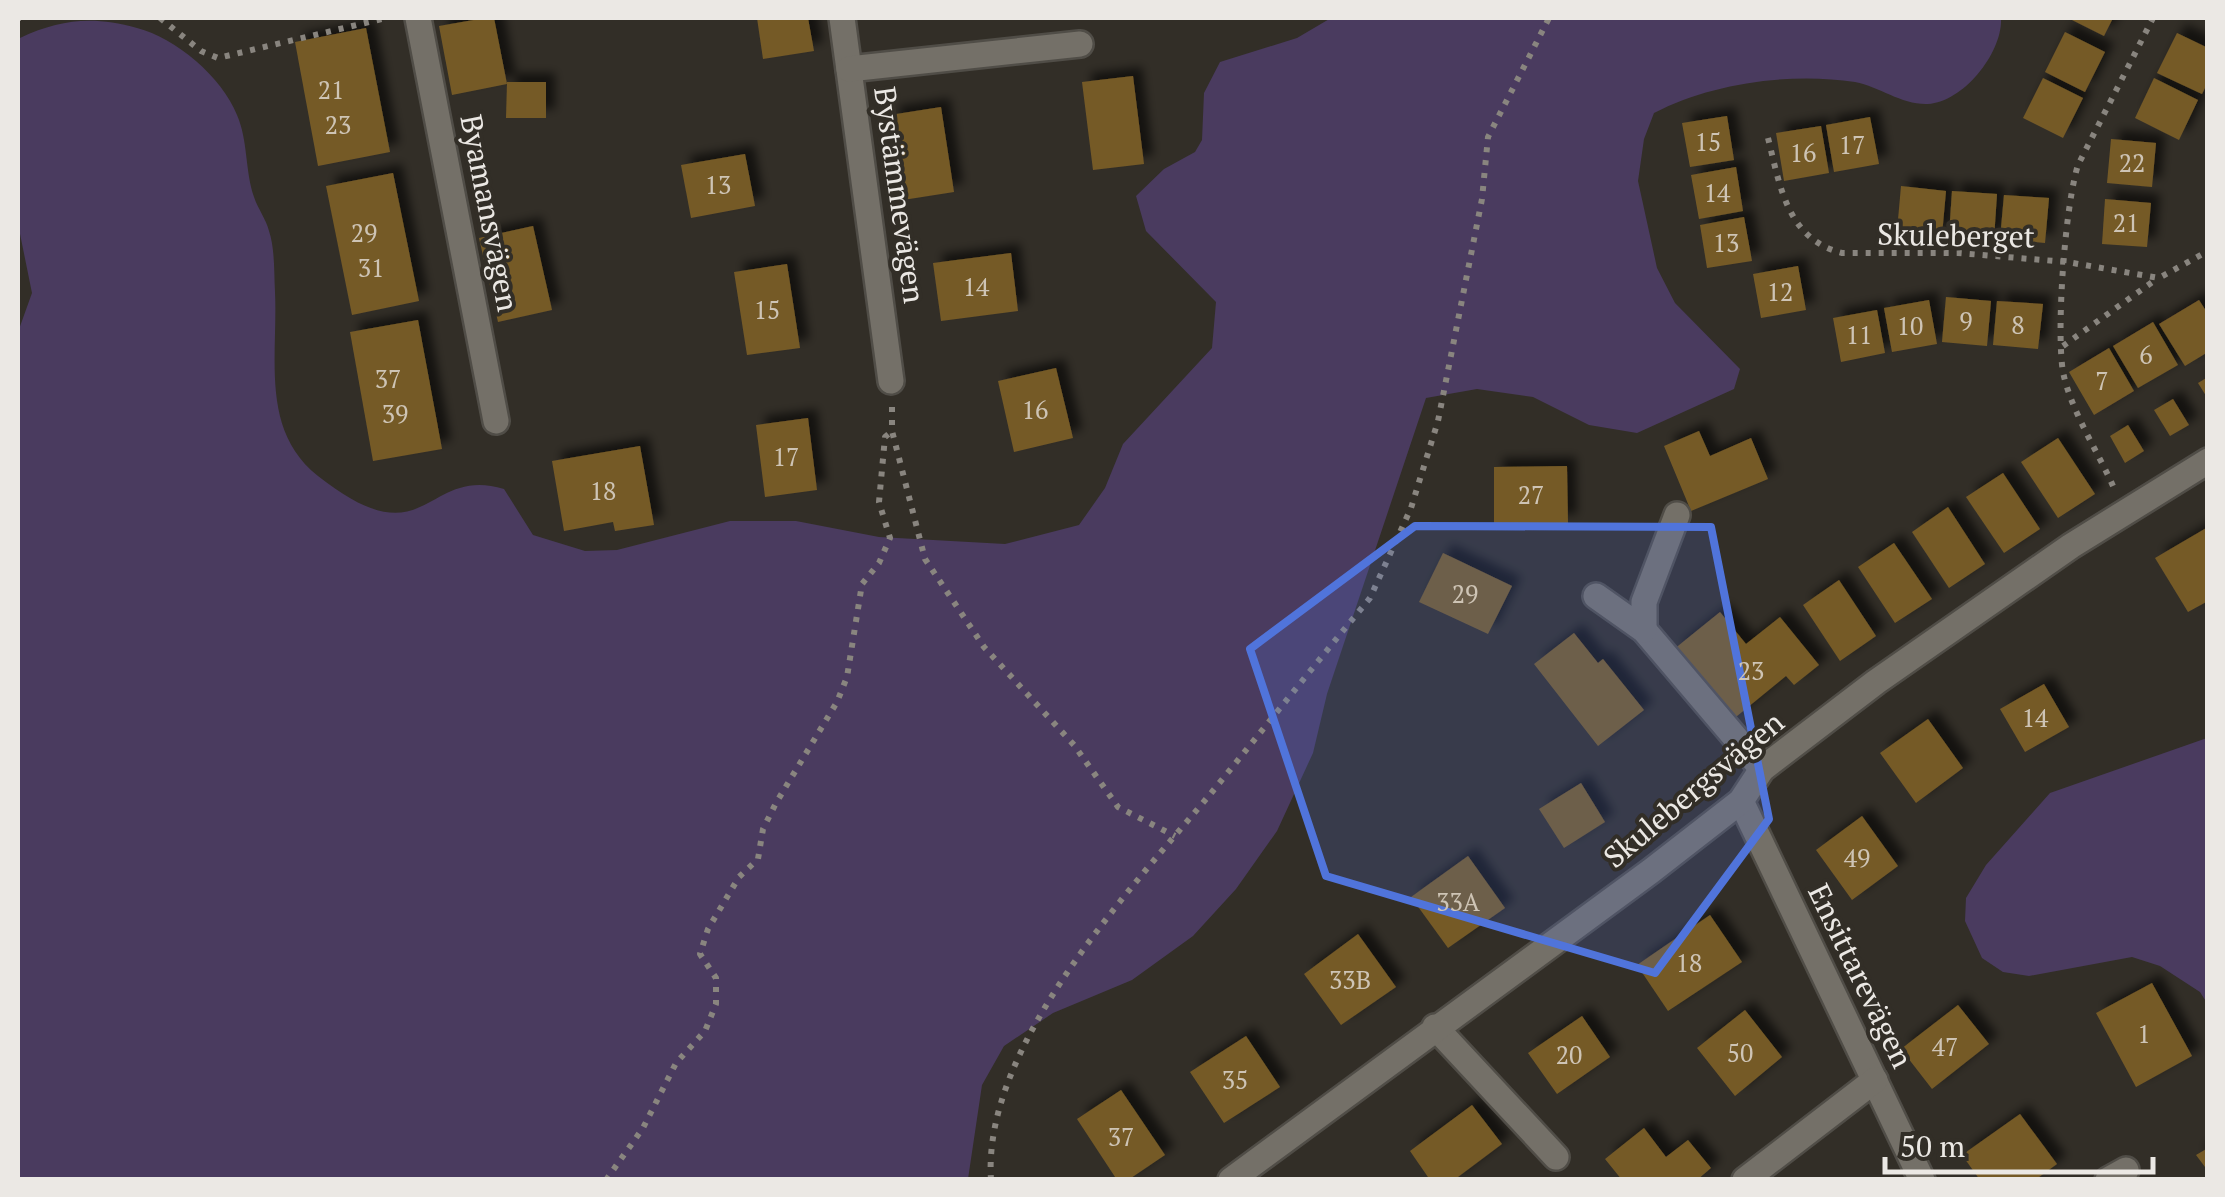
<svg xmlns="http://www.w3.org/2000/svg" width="2225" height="1197" font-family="'PT Serif',serif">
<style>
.green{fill:#4a3b5f}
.building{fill:#755a27;filter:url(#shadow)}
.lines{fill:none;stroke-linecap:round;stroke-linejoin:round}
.minor-casing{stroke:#504d47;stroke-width:30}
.path{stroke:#89857f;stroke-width:6;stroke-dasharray:5 8;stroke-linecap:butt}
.minor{stroke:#747068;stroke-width:25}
.marked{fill:#5074db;fill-opacity:0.2;stroke:#5074db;stroke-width:8;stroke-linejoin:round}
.labels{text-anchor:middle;stroke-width:8;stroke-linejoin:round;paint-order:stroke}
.number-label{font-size:25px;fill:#cec4b5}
.street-label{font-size:30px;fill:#ebe8e4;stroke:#322e27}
</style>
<defs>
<filter id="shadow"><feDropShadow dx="9" dy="-9" stdDeviation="5" flood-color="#0009"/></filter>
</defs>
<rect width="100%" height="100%" fill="#322e27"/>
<!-- green -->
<g class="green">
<path d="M1331,18h670c2,34 -37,84 -73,86 -26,1 -48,-17 -73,-22 -64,-10 -144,1 -201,31l-10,26 -6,42 19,87 18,35 65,66 -6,20 -97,44 -48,-8 -56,-28 -56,-8 -51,9 -99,296 -14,59 -36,78 -41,58 -43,47 -61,44 -79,33 -49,33 -22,39 -14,94h-950v-847l14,-39 -14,-69 2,-186c41,-19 73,-22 117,-10 39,10 85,49 100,87 11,25 8,56 17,82 4,12 12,22 15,34 6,18 5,42 6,61 3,65 -15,138 43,184 110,87 106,-11 186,13l29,46 52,16 32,-1 113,-29h66l83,16 126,7 74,-19 26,-37 18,-44 89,-96 4,-46 -70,-71 -10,-35 28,-27 31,-17 7,-12 2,-47 16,-31 77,-24z"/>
<polygon points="2207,738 2207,1003 2200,992 2160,966 2132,957 2029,976 2003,972 1982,958 1965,921 1966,898 1986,865 2050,793"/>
</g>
<!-- building -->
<g class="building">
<polygon points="485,18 494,18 507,84 452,95 439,26"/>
<polygon points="757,18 808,18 814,51 763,59"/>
<polygon points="2068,18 2113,18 2104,36"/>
<polygon points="366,28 390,152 318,166 295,42"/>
<polygon points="2065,32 2105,52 2085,92 2045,72"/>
<polygon points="2177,33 2208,48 2208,82 2202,94 2157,73"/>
<polygon points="1133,76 1144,164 1093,170 1082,82"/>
<polygon points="2043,78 2083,98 2063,138 2023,118"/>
<polygon points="2154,78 2198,100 2179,140 2135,118"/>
<polygon points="507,82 546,82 546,118 506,118"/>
<polygon points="941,107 954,192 903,200 890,115"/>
<polygon points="1727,116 1734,160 1690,167 1682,123"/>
<polygon points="1870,117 1879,164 1834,172 1826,125"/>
<polygon points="1821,126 1829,173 1784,181 1776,133"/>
<polygon points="2111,139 2156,143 2152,187 2107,183"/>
<polygon points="745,154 755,206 691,218 681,165"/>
<polygon points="1736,167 1743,211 1699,219 1691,175"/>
<polygon points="393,173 419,301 352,315 326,186"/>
<polygon points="1901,186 1946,191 1942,235 1897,231"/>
<polygon points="1952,191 1997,194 1994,239 1949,235"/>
<polygon points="2004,195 2049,198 2045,243 2000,239"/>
<polygon points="2105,199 2151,203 2147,247 2102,244"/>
<polygon points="1744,217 1752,261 1707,268 1700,225"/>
<polygon points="533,226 552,310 498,322 479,238"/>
<polygon points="1011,253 1018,311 941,321 933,263"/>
<polygon points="787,264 800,348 747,355 734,272"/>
<polygon points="1798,266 1806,310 1761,318 1753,274"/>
<polygon points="1946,297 1991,301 1987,346 1942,342"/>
<polygon points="1929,300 1937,344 1892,352 1884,308"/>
<polygon points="2199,300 2208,314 2208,352 2185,366 2159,324"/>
<polygon points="1997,301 2043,304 2038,349 1993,345"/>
<polygon points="1877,310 1885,353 1841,362 1833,318"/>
<polygon points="418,320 442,449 373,461 350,332"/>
<polygon points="2153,322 2178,365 2138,388 2113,346"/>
<polygon points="2109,348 2134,391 2094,415 2069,372"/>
<polygon points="1056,368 1073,438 1014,452 998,381"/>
<polygon points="2208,377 2208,399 2198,383"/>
<polygon points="2173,399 2189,425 2170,436 2154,410"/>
<polygon points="808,418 817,490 765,497 756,425"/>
<polygon points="2128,425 2144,451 2125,463 2110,436"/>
<polygon points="1699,431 1710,456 1751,438 1768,479 1691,511 1664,446"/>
<polygon points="2058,438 2095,494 2058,518 2021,462"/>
<polygon points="640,446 654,525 615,531 613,522 564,531 552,461"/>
<polygon points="1567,466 1568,523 1494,524 1494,467"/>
<polygon points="2003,473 2040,529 2004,553 1966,497"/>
<polygon points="1948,507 1985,564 1949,588 1912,532"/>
<polygon points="2208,527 2208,601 2188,612 2155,558"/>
<polygon points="1894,543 1932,599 1895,623 1858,567"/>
<polygon points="1443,553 1512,586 1488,634 1419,602"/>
<polygon points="1839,580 1876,636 1840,661 1803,605"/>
<polygon points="1720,612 1746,644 1780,617 1819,665 1794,685 1786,676 1731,721 1673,650"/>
<polygon points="1574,633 1598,663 1603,659 1644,710 1598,746 1534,664"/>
<polygon points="2044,684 2069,727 2025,752 2000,709"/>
<polygon points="1928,719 1963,768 1916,803 1880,753"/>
<polygon points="1581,783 1605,822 1564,848 1539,809"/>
<polygon points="1862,816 1898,866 1852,900 1816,850"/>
<polygon points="1468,856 1505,908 1448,948 1411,897"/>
<polygon points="1710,915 1742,962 1668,1011 1637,965"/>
<polygon points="1358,934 1396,987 1341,1025 1304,974"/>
<polygon points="2152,983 2192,1056 2136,1087 2096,1013"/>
<polygon points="1958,1005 1989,1044 1932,1089 1901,1049"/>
<polygon points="1745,1010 1782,1057 1735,1096 1697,1048"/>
<polygon points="1582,1016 1610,1057 1557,1094 1528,1053"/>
<polygon points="1246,1036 1280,1087 1224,1123 1190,1072"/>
<polygon points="1121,1090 1165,1155 1128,1180 1117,1180 1077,1119"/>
<polygon points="1472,1105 1502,1144 1454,1180 1430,1180 1410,1151"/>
<polygon points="2020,1114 2057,1164 2035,1180 1980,1180 1962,1155"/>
<polygon points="1644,1128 1666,1157 1688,1140 1711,1168 1697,1180 1622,1180 1605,1159"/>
<polygon points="2208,1148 2208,1171 2196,1155"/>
</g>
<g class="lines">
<defs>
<g id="minor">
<polyline points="418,18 496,421"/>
<polyline points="842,18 891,381"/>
<polyline points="849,69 1080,44"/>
<polyline points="1596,596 1644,630 1762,769"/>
<polyline points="1644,630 1644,602 1677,515"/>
<polyline points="1741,801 1922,1180"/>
<polyline points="1435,1027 1556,1157"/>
<polyline points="1231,1180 1651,871 1741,801 1762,769 1876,682 2071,546 2208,461"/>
<polyline points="1745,1180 1875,1080"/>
<polyline points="2108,1180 2126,1170"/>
</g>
</defs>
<!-- minor casing -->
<use href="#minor" class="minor-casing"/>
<!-- path -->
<g class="path">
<polyline points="18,18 21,18"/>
<polyline points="160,18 201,51 218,58 386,18"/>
<path d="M1768,138c12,48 19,101 74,115h116l109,9 92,16 49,-27"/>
<polyline points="2063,346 2158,278"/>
<polyline points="892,407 892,431 925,559 984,647 1074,745 1118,807 1175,836"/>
<path d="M2113,486c-16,-36 -42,-75 -50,-114 -7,-42 2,-166 15,-207l75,-147"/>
<polyline points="606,1180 643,1128 676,1063 705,1031 716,1004 716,978 700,954 708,929 739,877 758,859 763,829 776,803 837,702 847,677 862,584 879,563 890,538 879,502 885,437 892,431"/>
<path d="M991,1180c-9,-135 140,-291 221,-388 53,-65 105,-130 158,-194l41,-90 27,-87 44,-222 6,-62 61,-119"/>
</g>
<!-- minor -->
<use href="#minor" class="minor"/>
</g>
<!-- marked area -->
<path class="marked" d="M1415,526l296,1 58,292 -114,154 -329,-97 -76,-227z"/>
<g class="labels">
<!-- number labels -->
<g class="number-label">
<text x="331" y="99">21</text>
<text x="338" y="134">23</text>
<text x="1708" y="151">15</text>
<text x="1852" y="154">17</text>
<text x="1803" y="162">16</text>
<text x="2132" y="172">22</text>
<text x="718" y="194">13</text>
<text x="1717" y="202">14</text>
<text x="2126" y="232">21</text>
<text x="364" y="242">29</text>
<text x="1726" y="252">13</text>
<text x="371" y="277">31</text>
<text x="976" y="296">14</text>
<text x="1780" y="301">12</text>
<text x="767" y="319">15</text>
<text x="1966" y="330">9</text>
<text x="2018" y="334">8</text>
<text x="1910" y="335">10</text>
<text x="1859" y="344">11</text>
<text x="2146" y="364">6</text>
<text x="388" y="388">37</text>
<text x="2102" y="390">7</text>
<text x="1035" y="419">16</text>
<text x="395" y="423">39</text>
<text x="786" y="466">17</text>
<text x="603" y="500">18</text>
<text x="1531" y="504">27</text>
<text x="1465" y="603">29</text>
<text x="1751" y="680">23</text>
<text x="2035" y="727">14</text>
<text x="1857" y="867">49</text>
<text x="1458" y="911">33A</text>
<text x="1689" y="972">18</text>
<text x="1350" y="989">33B</text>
<text x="2144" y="1043">1</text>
<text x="1945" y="1056">47</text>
<text x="1740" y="1062">50</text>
<text x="1569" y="1064">20</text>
<text x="1235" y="1089">35</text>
<text x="1121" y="1146">37</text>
</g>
<!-- street labels -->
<g class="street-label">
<text transform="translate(899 195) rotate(82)" y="10">Bystämmevägen</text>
<text transform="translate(489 213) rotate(79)" y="10">Byamansvägen</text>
<text transform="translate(1956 236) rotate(1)" y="10">Skuleberget</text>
<text transform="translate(1694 790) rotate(-40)" y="10">Skulebergsvägen</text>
<text transform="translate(1860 976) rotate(64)" y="10">Ensittarevägen</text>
</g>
</g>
<!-- border -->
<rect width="2225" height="1197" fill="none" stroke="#ebe8e4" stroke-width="40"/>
<!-- scale -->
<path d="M1885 1157v15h268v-15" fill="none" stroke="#ebe8e4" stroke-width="5"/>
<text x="1900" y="1157" font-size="30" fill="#ebe8e4" stroke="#322e27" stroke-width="8" paint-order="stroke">50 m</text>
</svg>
